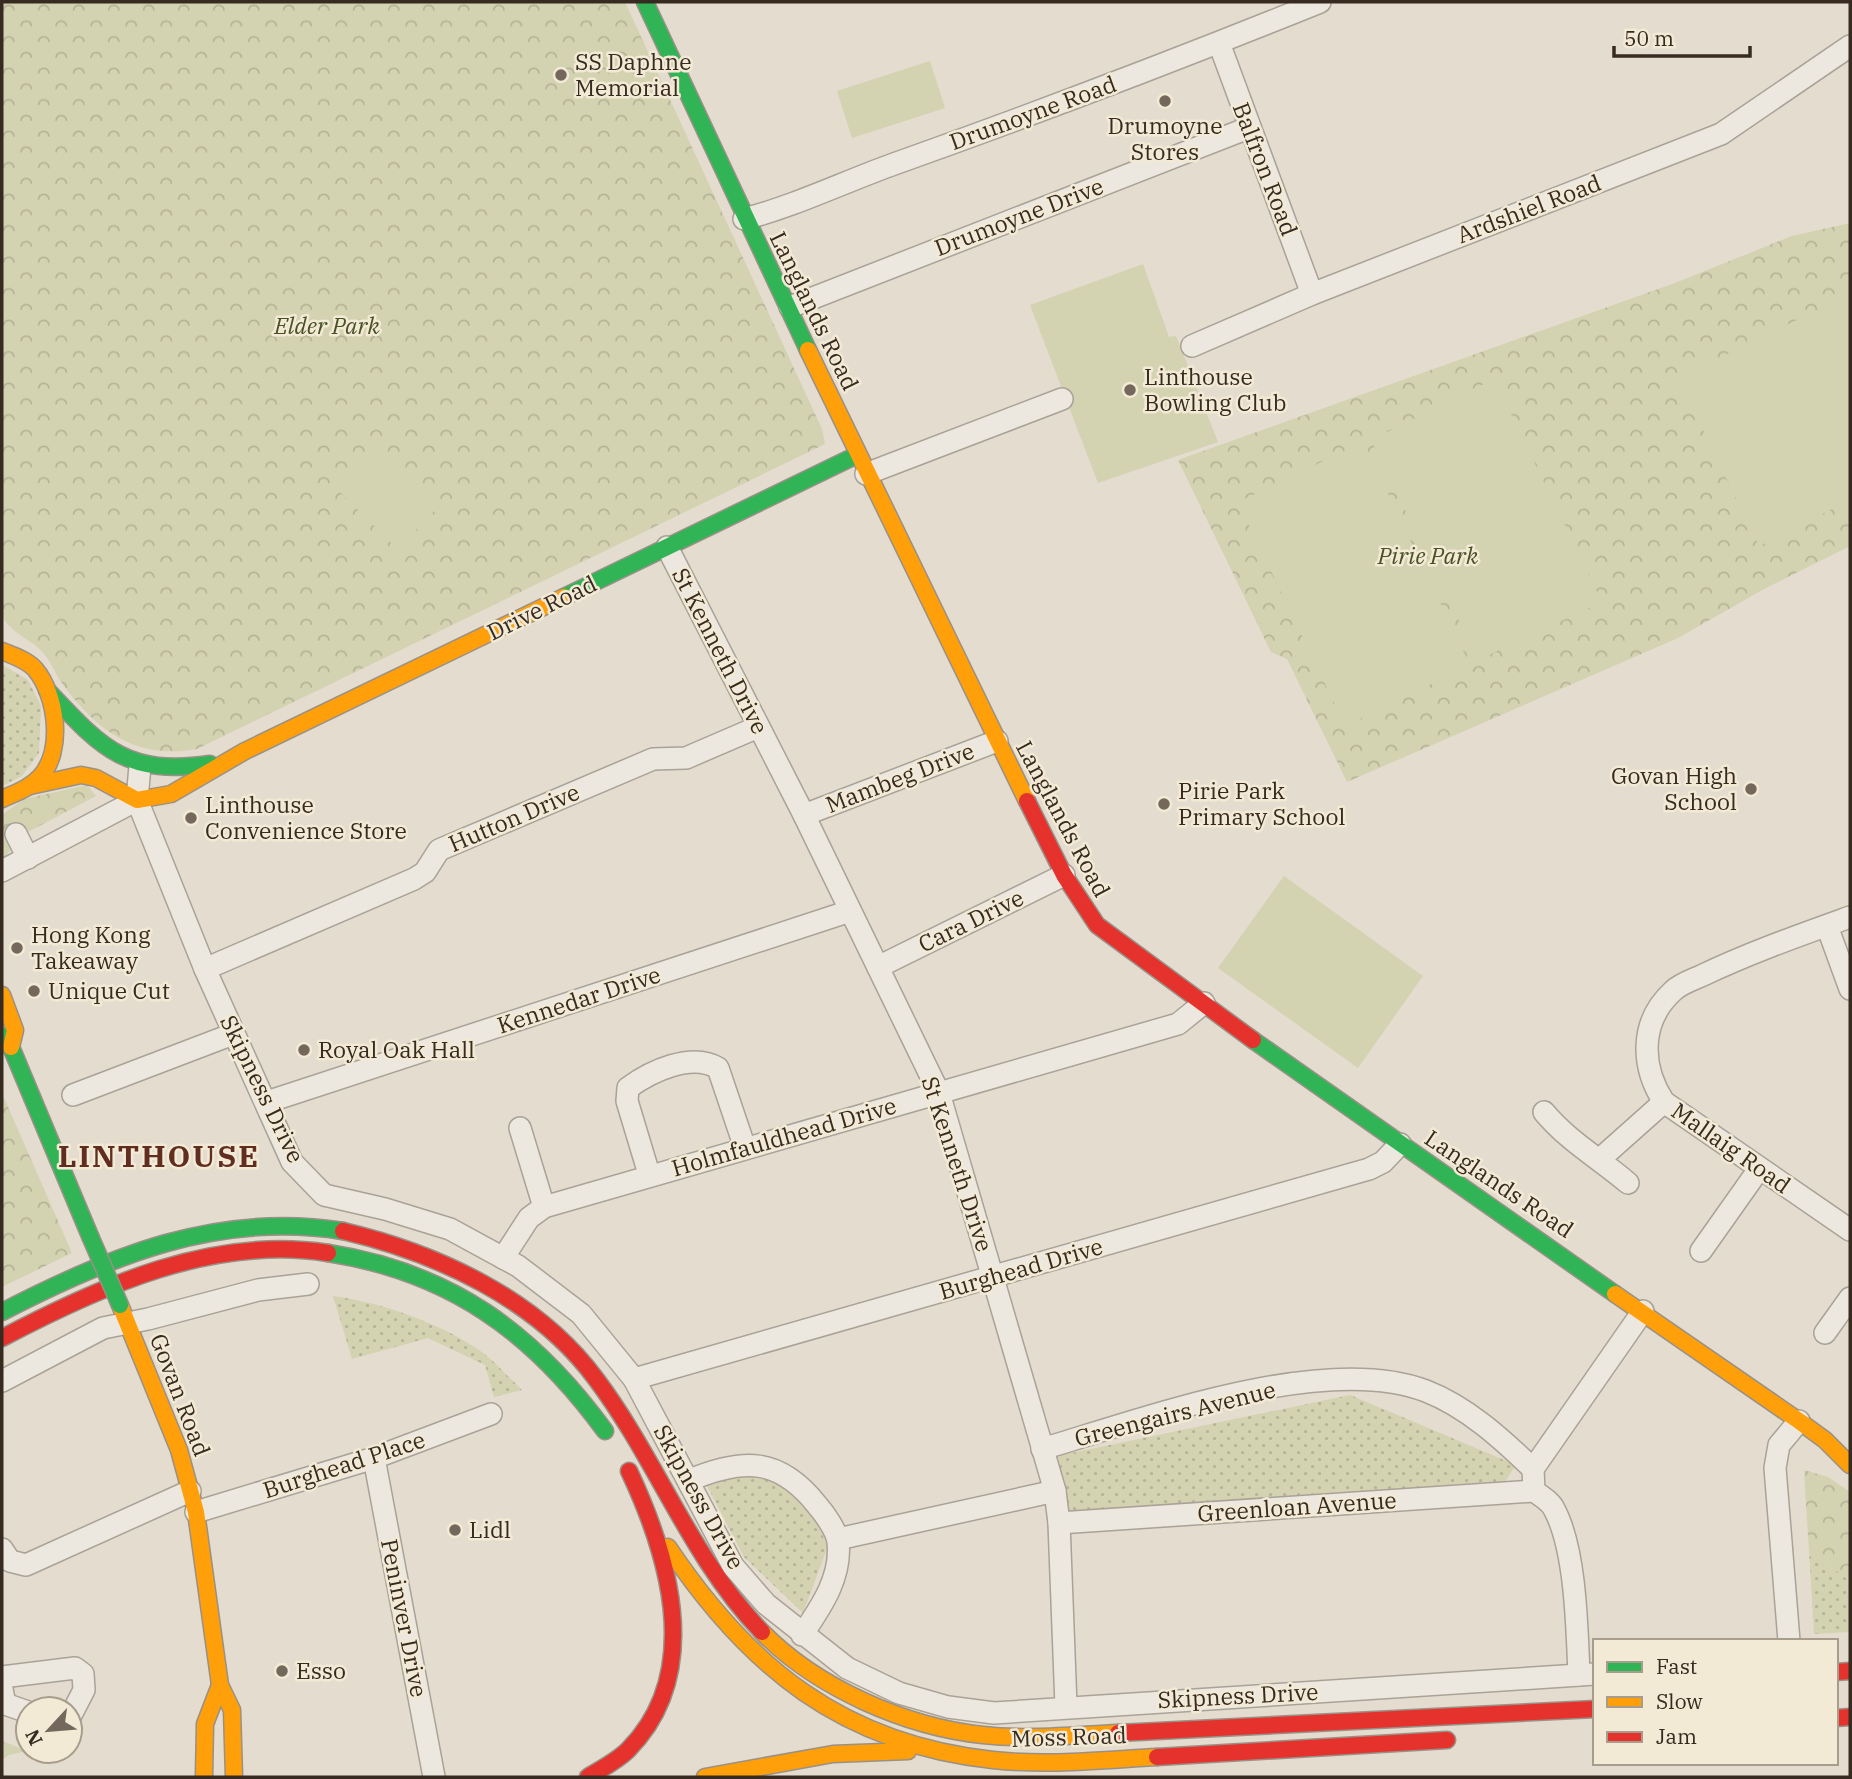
<svg xmlns="http://www.w3.org/2000/svg" width="1852" height="1779" font-family="'IBM Plex Serif',serif">
<style>
.grass{fill:url(#grass-dots)}
.forest{fill:url(#forest-crowns)}
.pitch{fill:#d3d2b1}
.lines{fill:none;stroke-linecap:round;stroke-linejoin:round}
.street-casing{stroke:#a9a297;stroke-width:24}
.fast-casing{stroke:#999187;stroke-width:19}
.slow-casing{stroke:#999187;stroke-width:19}
.jam-casing{stroke:#999187;stroke-width:19}
.street{stroke:#ece8e0;stroke-width:21}
.fast{stroke:#30b455;stroke-width:16}
.slow{stroke:#ff9f0a;stroke-width:16}
.jam{stroke:#e5322d;stroke-width:16}
.fast-bridge-casing{stroke:#999187;stroke-width:19;stroke-linecap:butt}
.fast-bridge{stroke:#30b455;stroke-width:16}
.poi-dot{fill:#74685d;stroke:#f3ead5;stroke-width:2.5}
.labels{text-anchor:middle;stroke-width:5;stroke-linejoin:round;paint-order:stroke}
.poi-label{font-size:23px;fill:#372a20;stroke:#f3ead5;text-anchor:start}
.street-label{font-size:23px;fill:#372a20;stroke:#f3ead5}
.park-label{font-size:23px;font-style:italic;fill:#485227;stroke:#f3ead5}
.district-label{font-size:30px;font-weight:bold;letter-spacing:2px;fill:#612d21;stroke:#f3ead5}
</style>
<defs>
<pattern id="grass-dots" width="8" height="8" patternUnits="userSpaceOnUse" patternTransform="scale(1.75)"><rect width="8" height="8" fill="#d3d2b1"/><path d="M2 2h.1M6 6h.1" fill="none" stroke="#b6b498" stroke-width="1.8" stroke-linecap="round"/></pattern>
<pattern id="forest-crowns" width="20" height="18" patternUnits="userSpaceOnUse" patternTransform="scale(1.75)"><rect width="20" height="18" fill="#d3d2b1"/><path d="M2 6a3 3 0 1 1 6 0M12 15a3 3 0 1 1 6 0" fill="none" stroke="#b6b498"/></pattern>
</defs>
<rect width="100%" height="100%" fill="#e4dcce"/>
<!-- grass -->
<g class="grass">
<polygon points="2,665 28,680 41,706 39,753 22,776 2,786"/>
<path d="M333,1296c47,6 107,27 146,54 16,11 29,27 43,40l-28,7 -9,-32 -57,-27 -76,21z"/>
<polygon points="1350,1395 1516,1465 1503,1485 1066,1518 1052,1457"/>
<polygon points="741,1467 805,1499 828,1546 803,1613 744,1557 706,1484"/>
<polygon points="1809,1551 1850,1581 1850,1632 1814,1634"/>
</g>
<!-- forest -->
<g class="forest">
<path d="M2,2h623l197,427 3,15 -628,305c-59,11 -99,-17 -133,-63 -8,-10 -12,-23 -20,-32 -13,-16 -34,-20 -42,-39z"/>
<polygon points="1850,223 1850,546 1764,589 1678,638 1347,782 1287,659 1271,652 1178,460 1675,283 1792,236"/>
<polygon points="87,785 96,796 26,833 2,860 2,815 24,799"/>
<polygon points="2,1093 72,1253 2,1287"/>
<polygon points="1804,1470 1828,1477 1850,1492 1850,1581 1809,1551"/>
<polygon points="2,1741 27,1751 9,1755 2,1760"/>
</g>
<!-- pitch -->
<g class="pitch">
<polygon points="930,61 945,108 852,138 837,91"/>
<polygon points="1143,264 1169,337 1176,336 1218,442 1098,483 1030,305"/>
<polygon points="1850,294 1850,500 1759,546 1678,378"/>
<polygon points="1494,379 1602,602 1478,660 1371,440"/>
<polygon points="1363,442 1470,665 1345,726 1238,502"/>
<polygon points="380,450 437,508 397,549 339,491"/>
<polygon points="1284,876 1423,976 1358,1068 1218,968"/>
</g>
<g class="lines">
<defs>
<g id="street">
<polyline points="1219,43 1312,294"/>
<path d="M744,219c51,-13 100,-37 150,-55 143,-51 285,-105 426,-162"/>
<polyline points="790,307 1248,128"/>
<polyline points="1192,346 1312,294 1721,134 1850,46"/>
<polyline points="866,474 1062,399"/>
<polyline points="667,547 804,815 939,1093 1055,1491 1059,1523 1066,1706"/>
<polyline points="140,766 137,800 205,969 292,1162 324,1195 385,1209 450,1229 518,1266 581,1314 634,1379 733,1566 766,1604 847,1668 899,1693 948,1707 994,1713 1595,1674"/>
<polyline points="804,815 997,741"/>
<polyline points="16,834 28,858"/>
<polyline points="2,871 137,800"/>
<path d="M1850,917c-50,18 -101,36 -149,59 -9,4 -21,8 -28,15 -34,31 -32,76 -9,111l186,128"/>
<polyline points="1827,926 1850,989"/>
<polyline points="878,967 1064,875"/>
<polyline points="205,969 414,879 425,872 439,850 653,759 686,758 758,727"/>
<polyline points="73,1095 233,1034"/>
<polyline points="267,1102 850,911"/>
<path d="M1544,1112c24,29 56,47 84,71"/>
<polyline points="520,1128 544,1207"/>
<polyline points="1600,1159 1664,1102"/>
<path d="M649,1174l-22,-73 1,-13c23,-17 64,-36 90,-20l27,80"/>
<polyline points="1701,1251 1759,1169"/>
<polyline points="503,1258 529,1218 544,1207 1178,1024 1204,1003"/>
<polyline points="1825,1333 1850,1298"/>
<polyline points="634,1379 1369,1169 1383,1162 1400,1144"/>
<polyline points="2,1381 103,1328 148,1319 258,1290 308,1284"/>
<path d="M1042,1449c102,-30 283,-97 384,-58 41,16 76,48 107,78"/>
<polyline points="374,1458 434,1777"/>
<path d="M690,1480c53,-22 89,-23 127,25 7,8 20,26 21,37 4,35 -17,65 -36,93"/>
<polyline points="196,1512 374,1458 491,1414"/>
<polyline points="1059,1523 1534,1491"/>
<polyline points="838,1539 1055,1491"/>
<polyline points="2,1549 10,1561 26,1565 190,1491"/>
<polyline points="1789,1641 1775,1468 1779,1445 1799,1421"/>
<path d="M1579,1675c-2,-46 -3,-126 -25,-166 -3,-7 -13,-13 -20,-18l-1,-22 110,-158"/>
<polyline points="2,1677 75,1668 83,1674 84,1690 70,1717"/>
<polyline points="2,1689 5,1704 28,1712"/>
</g>
<g id="fast">
<polyline points="645,2 808,350"/>
<polyline points="564,597 857,455"/>
<path d="M47,690c55,58 78,86 163,74"/>
<polyline points="2,1036 11,1047 90,1236"/>
<polyline points="1253,1040 1615,1294"/>
<path d="M328,1253c122,19 205,79 277,178"/>
<path d="M2,1312c108,-56 217,-101 341,-81"/>
</g>
<g id="slow">
<polyline points="808,350 1027,801"/>
<path d="M2,651c12,5 25,9 33,18 22,26 29,82 5,108 -10,11 -25,16 -38,22"/>
<polyline points="30,786 81,775 96,778 137,800 171,794 245,751 564,597"/>
<polyline points="2,995 15,1030 11,1047"/>
<polyline points="1615,1294 1799,1421 1825,1440 1850,1465"/>
<polyline points="120,1305 179,1450 196,1512 220,1685 232,1710 234,1777"/>
<path d="M668,1547c81,121 175,197 325,213 54,6 110,0 164,-3"/>
<path d="M762,1632c55,56 144,95 221,103 45,5 90,0 135,-2"/>
<polyline points="204,1777 205,1724 220,1685"/>
<polyline points="705,1777 833,1754 908,1751"/>
</g>
<g id="jam">
<polyline points="1027,801 1064,875 1097,925 1253,1040"/>
<path d="M343,1231c94,22 194,68 253,148 61,81 94,178 166,253"/>
<path d="M2,1338c99,-52 211,-103 326,-85"/>
<polyline points="1836,1672 1850,1671"/>
<polyline points="1836,1718 1850,1717"/>
<polyline points="1118,1733 1595,1709"/>
<polyline points="1157,1757 1447,1740"/>
<path d="M588,1777c13,-8 29,-16 40,-27 76,-77 41,-194 1,-279"/>
</g>
</defs>
<!-- street casing -->
<use href="#street" class="street-casing"/>
<!-- fast casing -->
<use href="#fast" class="fast-casing"/>
<!-- slow casing -->
<use href="#slow" class="slow-casing"/>
<!-- jam casing -->
<use href="#jam" class="jam-casing"/>
<!-- street -->
<use href="#street" class="street"/>
<!-- fast -->
<use href="#fast" class="fast"/>
<!-- slow -->
<use href="#slow" class="slow"/>
<!-- jam -->
<use href="#jam" class="jam"/>
<defs>
<polyline id="fast-bridge" points="90,1236 120,1305"/>
</defs>
<!-- fast-bridge casing -->
<use href="#fast-bridge" class="fast-bridge-casing"/>
<!-- fast-bridge -->
<use href="#fast-bridge" class="fast-bridge"/>
</g>
<!-- markers -->
<g class="poi-dot">
<circle cx="561" cy="75" r="7"/>
<circle cx="1165" cy="101" r="7"/>
<circle cx="1130" cy="390" r="7"/>
<circle cx="1751" cy="789" r="7"/>
<circle cx="1164" cy="804" r="7"/>
<circle cx="191" cy="818" r="7"/>
<circle cx="17" cy="948" r="7"/>
<circle cx="34" cy="991" r="7"/>
<circle cx="304" cy="1050" r="7"/>
<circle cx="455" cy="1530" r="7"/>
<circle cx="282" cy="1671" r="7"/>
</g>
<g class="labels">
<!-- poi labels -->
<g class="poi-label">
<text x="575" y="70">SS Daphne<tspan x="575" dy="26">Memorial</tspan></text>
<text x="1165" y="134" text-anchor="middle">Drumoyne<tspan x="1165" dy="26">Stores</tspan></text>
<text x="1144" y="385">Linthouse<tspan x="1144" dy="26">Bowling Club</tspan></text>
<text x="1737" y="784" text-anchor="end">Govan High<tspan x="1737" dy="26">School</tspan></text>
<text x="1178" y="799">Pirie Park<tspan x="1178" dy="26">Primary School</tspan></text>
<text x="205" y="813">Linthouse<tspan x="205" dy="26">Convenience Store</tspan></text>
<text x="31" y="943">Hong Kong<tspan x="31" dy="26">Takeaway</tspan></text>
<text x="48" y="999">Unique Cut</text>
<text x="318" y="1058">Royal Oak Hall</text>
<text x="469" y="1538">Lidl</text>
<text x="296" y="1679">Esso</text>
</g>
<!-- street labels -->
<g class="street-label">
<text transform="translate(1033 113) rotate(-20)" y="8">Drumoyne Road</text>
<text transform="translate(1265 169) rotate(69)" y="8">Balfron Road</text>
<text transform="translate(1529 209) rotate(-21)" y="8">Ardshiel Road</text>
<text transform="translate(1019 217) rotate(-21)" y="8">Drumoyne Drive</text>
<text transform="translate(814 311) rotate(64)" y="8">Langlands Road</text>
<text transform="translate(542 608) rotate(-26)" y="8">Drive Road</text>
<text transform="translate(720 651) rotate(63)" y="8">St Kenneth Drive</text>
<text transform="translate(900 778) rotate(-21)" y="8">Mambeg Drive</text>
<text transform="translate(514 818) rotate(-23)" y="8">Hutton Drive</text>
<text transform="translate(1063 819) rotate(62)" y="8">Langlands Road</text>
<text transform="translate(971 921) rotate(-26)" y="8">Cara Drive</text>
<text transform="translate(579 1000) rotate(-18)" y="8">Kennedar Drive</text>
<text transform="translate(262 1089) rotate(64)" y="8">Skipness Drive</text>
<text transform="translate(784 1137) rotate(-16)" y="8">Holmfauldhead Drive</text>
<text transform="translate(1731 1148) rotate(35)" y="8">Mallaig Road</text>
<text transform="translate(957 1164) rotate(72)" y="8">St Kenneth Drive</text>
<text transform="translate(1499 1184) rotate(34)" y="8">Langlands Road</text>
<text transform="translate(1021 1269) rotate(-16)" y="8">Burghead Drive</text>
<text transform="translate(180 1395) rotate(69)" y="8">Govan Road</text>
<text transform="translate(1175 1414) rotate(-14)" y="8">Greengairs Avenue</text>
<text transform="translate(344 1465) rotate(-18)" y="8">Burghead Place</text>
<text transform="translate(699 1497) rotate(61)" y="8">Skipness Drive</text>
<text transform="translate(1297 1507) rotate(-4)" y="8">Greenloan Avenue</text>
<text transform="translate(404 1618) rotate(79)" y="8">Peninver Drive</text>
<text transform="translate(1238 1696) rotate(-3)" y="8">Skipness Drive</text>
<text transform="translate(1069 1737) rotate(-2)" y="8">Moss Road</text>
</g>
<!-- park labels -->
<g class="park-label">
<text x="327" y="334">Elder Park</text>
<text x="1428" y="564">Pirie Park</text>
</g>
<!-- district labels -->
<g class="district-label">
<text x="159" y="1167">LINTHOUSE</text>
</g>
</g>
<!-- border -->
<rect width="1852" height="1779" fill="none" stroke="#372a20" stroke-width="7"/>
<!-- legend -->
<rect x="1593" y="1639" width="245" height="126" fill="#f3ead5" stroke="#a89d8d" stroke-width="2"/>
<rect x="1607" y="1662" width="35" height="10" fill="#30b455" stroke="#a89d8d" stroke-width="2"/>
<text x="1656" y="1674" font-size="21" fill="#372a20">Fast</text>
<rect x="1607" y="1697" width="35" height="10" fill="#ff9f0a" stroke="#a89d8d" stroke-width="2"/>
<text x="1656" y="1709" font-size="21" fill="#372a20">Slow</text>
<rect x="1607" y="1732" width="35" height="10" fill="#e5322d" stroke="#a89d8d" stroke-width="2"/>
<text x="1656" y="1744" font-size="21" fill="#372a20">Jam</text>
<!-- north arrow -->
<g transform="translate(49 1730) rotate(244)"><circle r="33" fill="#f3ead5" stroke="#a89d8d" stroke-width="2"/>
<path d="M0-5L12 26L0 18L-12 26Z" fill="#74685d"/>
<text y="-10" font-size="19" font-weight="bold" text-anchor="middle" fill="#372a20">N</text>
</g>
<!-- scale -->
<path d="M1614 46v10h136v-10" fill="none" stroke="#372a20" stroke-width="3.5"/>
<text x="1624" y="46" font-size="21" fill="#372a20" stroke="#f3ead5" stroke-width="5" paint-order="stroke">50 m</text>
</svg>
